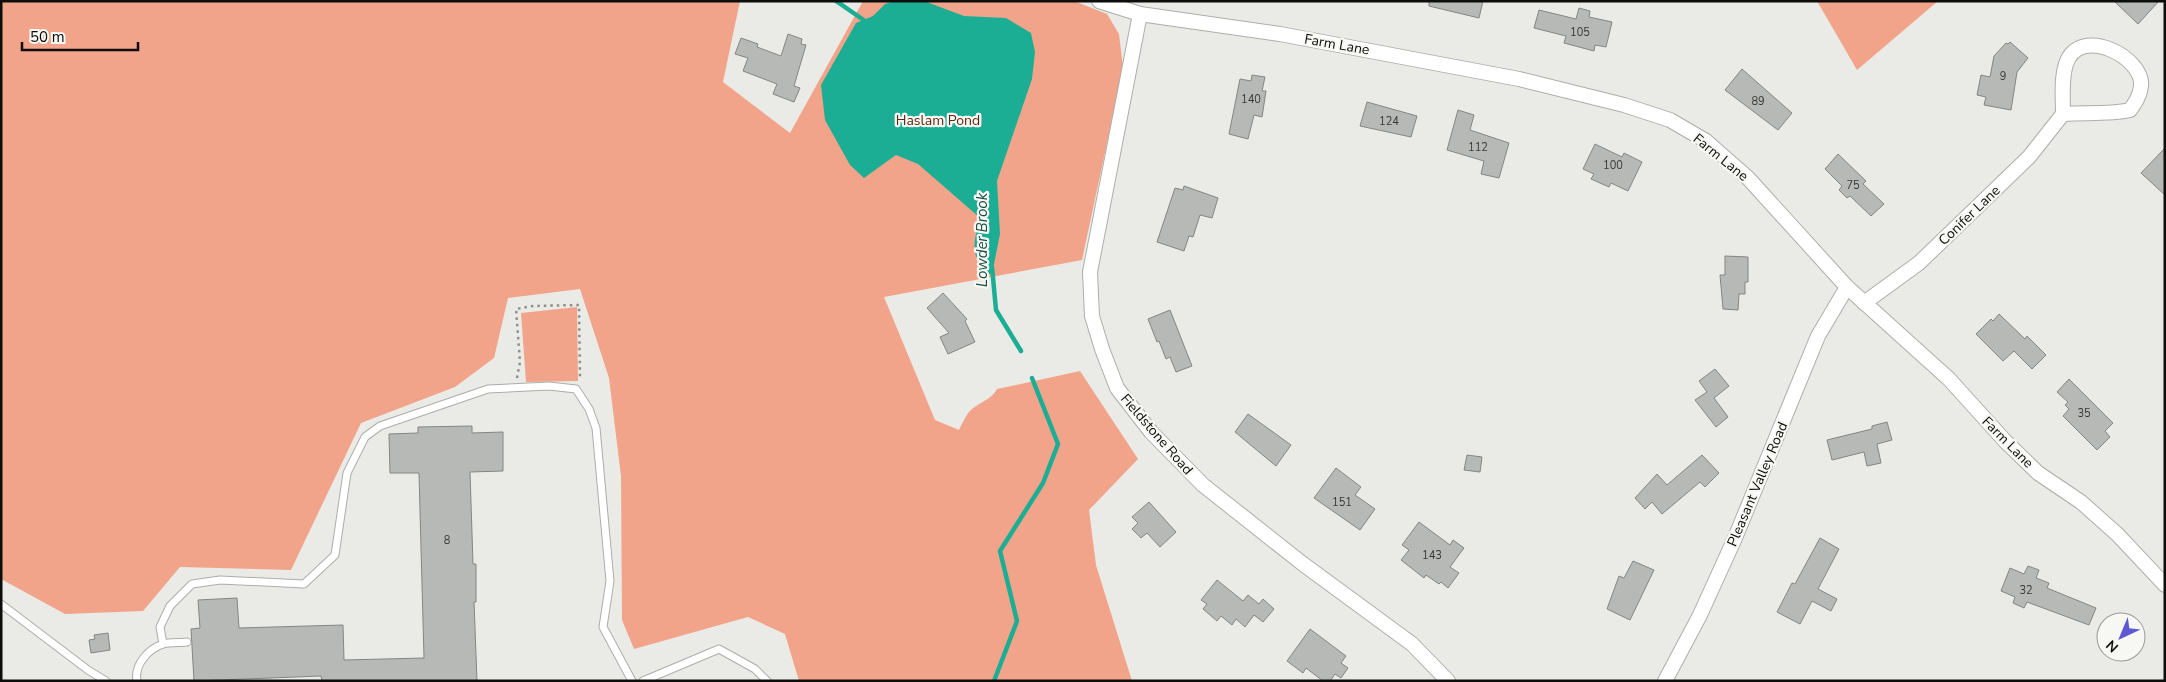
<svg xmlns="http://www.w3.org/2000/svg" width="2166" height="682" font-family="'Nunito Sans',sans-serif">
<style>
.green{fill:#f2a48a}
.water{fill:#1cae94}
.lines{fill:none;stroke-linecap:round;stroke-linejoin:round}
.stream{stroke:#1cae94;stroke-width:4.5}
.building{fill:#b6b9b6;stroke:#848683}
.lane-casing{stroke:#adada9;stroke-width:9}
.street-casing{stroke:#adada9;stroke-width:16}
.path{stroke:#8f8f8c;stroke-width:2.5;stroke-dasharray:2.5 4;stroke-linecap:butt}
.lane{stroke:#fff;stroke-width:7}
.street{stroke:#fff;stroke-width:14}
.labels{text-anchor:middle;stroke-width:4.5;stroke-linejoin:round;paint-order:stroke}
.number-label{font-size:11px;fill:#373836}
.street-label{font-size:14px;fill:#0d0d0c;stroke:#f7f7f3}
.park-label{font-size:14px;fill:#612713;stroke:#f7f7f3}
.water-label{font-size:15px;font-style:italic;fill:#174e43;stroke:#f7f7f3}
</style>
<rect width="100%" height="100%" fill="#eaeae6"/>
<!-- green -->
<g class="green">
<path d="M1,1h739l-17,81 67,51 73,-132h211l33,13 12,20 4,34 -41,192 -198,37 51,123 24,10c3,-6 6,-13 10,-18 9,-10 23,-12 28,-23l83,-18 58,88 -49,51 7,55 36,116h-333l-14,-47 -37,-17 -114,32 -12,-29 -1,-144 -12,-98 -29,-89 -72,9 -14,60 -39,29 -94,36 -70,147 -111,-3 -37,44 -78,3 -64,-35z"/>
<polygon points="1817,1 1938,1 1857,70"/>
<polygon points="577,307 578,381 526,382 521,313"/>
</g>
<!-- water -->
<path class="water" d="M895,1h29l40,15 42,2 25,15 4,19 -3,27 -35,102 3,53 -8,40h-6c-17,-23 -11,-31 -7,-57l-61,-53 -22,-9 -32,23 -14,-13 -25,-45 -4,-35 35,-62 17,-7 12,-12z"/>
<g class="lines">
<!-- stream -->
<g class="stream">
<polyline points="836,1 868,23"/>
<polyline points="992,267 996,310 1021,351"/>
<polyline points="994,681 1017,621 1000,551 1043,483 1058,444 1032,378"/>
</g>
</g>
<!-- building -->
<g class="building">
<polygon points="1429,1 1483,1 1479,18 1429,6"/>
<polygon points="2114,1 2159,1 2138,24"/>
<polygon points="1579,8 1590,11 1589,17 1612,22 1606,47 1595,45 1594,51 1564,43 1566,36 1534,28 1539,10 1576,19"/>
<polygon points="788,34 802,39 801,44 806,45 794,86 800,88 794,102 773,94 777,84 743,71 748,58 735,54 741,38 758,44 757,47 781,56"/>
<polygon points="2010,42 2028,58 2017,72 2011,110 1984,105 1986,97 1977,95 1981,75 1990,77 1994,56 2006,43 2008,44"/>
<polygon points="1742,69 1792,113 1778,130 1725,90"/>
<polygon points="1252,75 1265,77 1262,91 1266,91 1262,117 1254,115 1248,139 1229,134 1240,79 1251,81"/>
<polygon points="1367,102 1417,116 1411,137 1360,126"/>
<polygon points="1458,110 1474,115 1470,130 1509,143 1499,178 1481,174 1484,161 1447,150"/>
<polygon points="1595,144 1622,157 1624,153 1642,162 1628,191 1611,183 1609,187 1591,179 1594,174 1583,169"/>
<polygon points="2165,148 2165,195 2141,173"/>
<polygon points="1838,154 1866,181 1863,184 1884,204 1871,216 1850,196 1847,198 1839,190 1842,186 1825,169"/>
<polygon points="1184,186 1218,198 1212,218 1200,215 1193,237 1189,236 1184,251 1157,242 1175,188 1183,190"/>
<polygon points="1725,256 1748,257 1748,282 1745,282 1745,294 1739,294 1738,310 1723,309 1720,275 1725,275"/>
<polygon points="943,293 967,319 965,321 975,342 948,354 940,337 949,333 927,308"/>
<polygon points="1170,310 1192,366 1176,372 1170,357 1166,359 1159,341 1157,342 1148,319"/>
<polygon points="1999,314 2025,339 2027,336 2046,355 2032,369 2014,351 2003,361 1976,334 1991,319 1993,321"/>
<polygon points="1715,369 1729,386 1714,398 1728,417 1716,427 1695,400 1707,392 1699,381"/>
<polygon points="2069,379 2113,423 2105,431 2110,437 2097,450 2063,416 2069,409 2065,405 2068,402 2057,392"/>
<polygon points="1248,414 1291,445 1276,466 1235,432"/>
<polygon points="1887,422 1892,440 1877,444 1881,463 1867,466 1864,452 1832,460 1827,440 1872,429 1872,426"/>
<polygon points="472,426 472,433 503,432 503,471 470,472 473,564 476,564 476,602 474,602 477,681 322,681 321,676 194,681 191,629 200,628 198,600 237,598 239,628 343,625 344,660 424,658 419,473 390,473 389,434 418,433 418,427"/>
<polygon points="1467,455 1482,457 1480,472 1464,470"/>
<polygon points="1702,455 1719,473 1705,487 1700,482 1662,514 1652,502 1645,509 1635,498 1657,474 1667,485"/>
<polygon points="1336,468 1361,487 1355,495 1375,509 1360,530 1314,498"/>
<polygon points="1149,502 1176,532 1160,547 1147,533 1141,538 1132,529 1138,523 1132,517"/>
<polygon points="1419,522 1450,545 1453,540 1464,548 1450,567 1459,573 1448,588 1441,582 1439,584 1426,575 1424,578 1401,560 1409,550 1402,545"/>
<polygon points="1820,538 1839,549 1818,589 1837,599 1831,611 1812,601 1800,624 1777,612 1792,583 1795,584"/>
<polygon points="1633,561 1654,570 1630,620 1607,609 1619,576 1624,578"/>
<polygon points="2028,566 2039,570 2036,578 2049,583 2047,588 2096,608 2089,625 2027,602 2024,608 2013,603 2015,597 2001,591 2010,568 2024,574"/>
<polygon points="1217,580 1243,601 1248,595 1259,604 1263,599 1274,609 1263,622 1254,615 1245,627 1236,619 1232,625 1221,616 1217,621 1203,609 1207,604 1201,600"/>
<polygon points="1310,629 1346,656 1341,663 1348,668 1341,678 1335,674 1330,681 1323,681 1306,668 1303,673 1287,661"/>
<polygon points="108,633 110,650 91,653 89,640 95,639 94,635"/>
</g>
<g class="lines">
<defs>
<g id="lane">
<polyline points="1,604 88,670 106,681"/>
<polyline points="163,644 160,627 170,606 192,584 220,580 304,584 335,555 347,473 365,437 380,426 488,389 549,386 576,389 589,409 596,428 610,581 603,627 632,681"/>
<path d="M137,681c-3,-16 11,-32 26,-37 7,-2 17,-1 24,-2"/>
<polyline points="643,681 719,649 755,669 767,681"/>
</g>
<g id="street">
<polyline points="1099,1 1140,14 1280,34 1519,79 1624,105 1670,120 1706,141 1748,178 1847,287 1949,379 2005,441 2038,473 2081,502 2117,534 2165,585"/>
<polyline points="1140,14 1090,272 1092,316 1102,349 1117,388 1151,432 1203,485 1303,564 1412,644 1448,681"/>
<path d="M1864,303l55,-40 110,-106 34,-43c22,-2 45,1 67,-4 5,-7 10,-14 11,-24 3,-29 -62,-62 -75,-22 -5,15 -3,35 -3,50"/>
<polyline points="1665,681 1700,615 1735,538 1818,336 1847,287"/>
</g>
</defs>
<!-- lane casing -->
<use href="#lane" class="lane-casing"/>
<!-- street casing -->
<use href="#street" class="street-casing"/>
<!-- path -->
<polyline class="path" points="517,378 520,362 516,309 533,306 579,305 580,378"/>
<!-- lane -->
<use href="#lane" class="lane"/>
<!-- street -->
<use href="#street" class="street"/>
</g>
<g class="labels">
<!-- number labels -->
<g class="number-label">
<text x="1580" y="36">105</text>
<text x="2003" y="80">9</text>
<text x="1251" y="103">140</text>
<text x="1758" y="105">89</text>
<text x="1389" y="125">124</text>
<text x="1478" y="151">112</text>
<text x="1613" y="169">100</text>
<text x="1853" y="189">75</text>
<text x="2084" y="417">35</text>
<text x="1342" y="506">151</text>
<text x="447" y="544">8</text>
<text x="1432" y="559">143</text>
<text x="2026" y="594">32</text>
</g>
<!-- street labels -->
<g class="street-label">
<text transform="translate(1337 44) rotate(10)" y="5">Farm Lane</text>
<text transform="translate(1721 157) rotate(39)" y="5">Farm Lane</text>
<text transform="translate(1969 215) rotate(-44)" y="5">Conifer Lane</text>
<text transform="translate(1157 434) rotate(49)" y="5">Fieldstone Road</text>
<text transform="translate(2008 442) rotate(45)" y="5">Farm Lane</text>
<text transform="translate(1757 484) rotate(-67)" y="5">Pleasant Valley Road</text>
</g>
<!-- park labels -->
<g class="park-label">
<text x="938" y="125">Haslam Pond</text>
</g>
<!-- water labels -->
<g class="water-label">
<text transform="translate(982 240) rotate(-90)" y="5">Lowder Brook</text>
</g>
</g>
<!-- border -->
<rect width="2166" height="682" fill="none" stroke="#0d0d0c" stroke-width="5"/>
<!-- north arrow -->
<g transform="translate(2121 637) rotate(224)"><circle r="24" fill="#f7f7f3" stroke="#999997"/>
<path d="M0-4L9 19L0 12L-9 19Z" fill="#5e59d2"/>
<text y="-8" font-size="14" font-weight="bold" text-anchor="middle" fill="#0d0d0c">N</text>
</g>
<!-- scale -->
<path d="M22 42v8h116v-8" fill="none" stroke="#0d0d0c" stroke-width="2.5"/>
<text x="30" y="42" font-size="15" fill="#0d0d0c" stroke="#f7f7f3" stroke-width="4" paint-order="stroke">50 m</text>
</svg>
